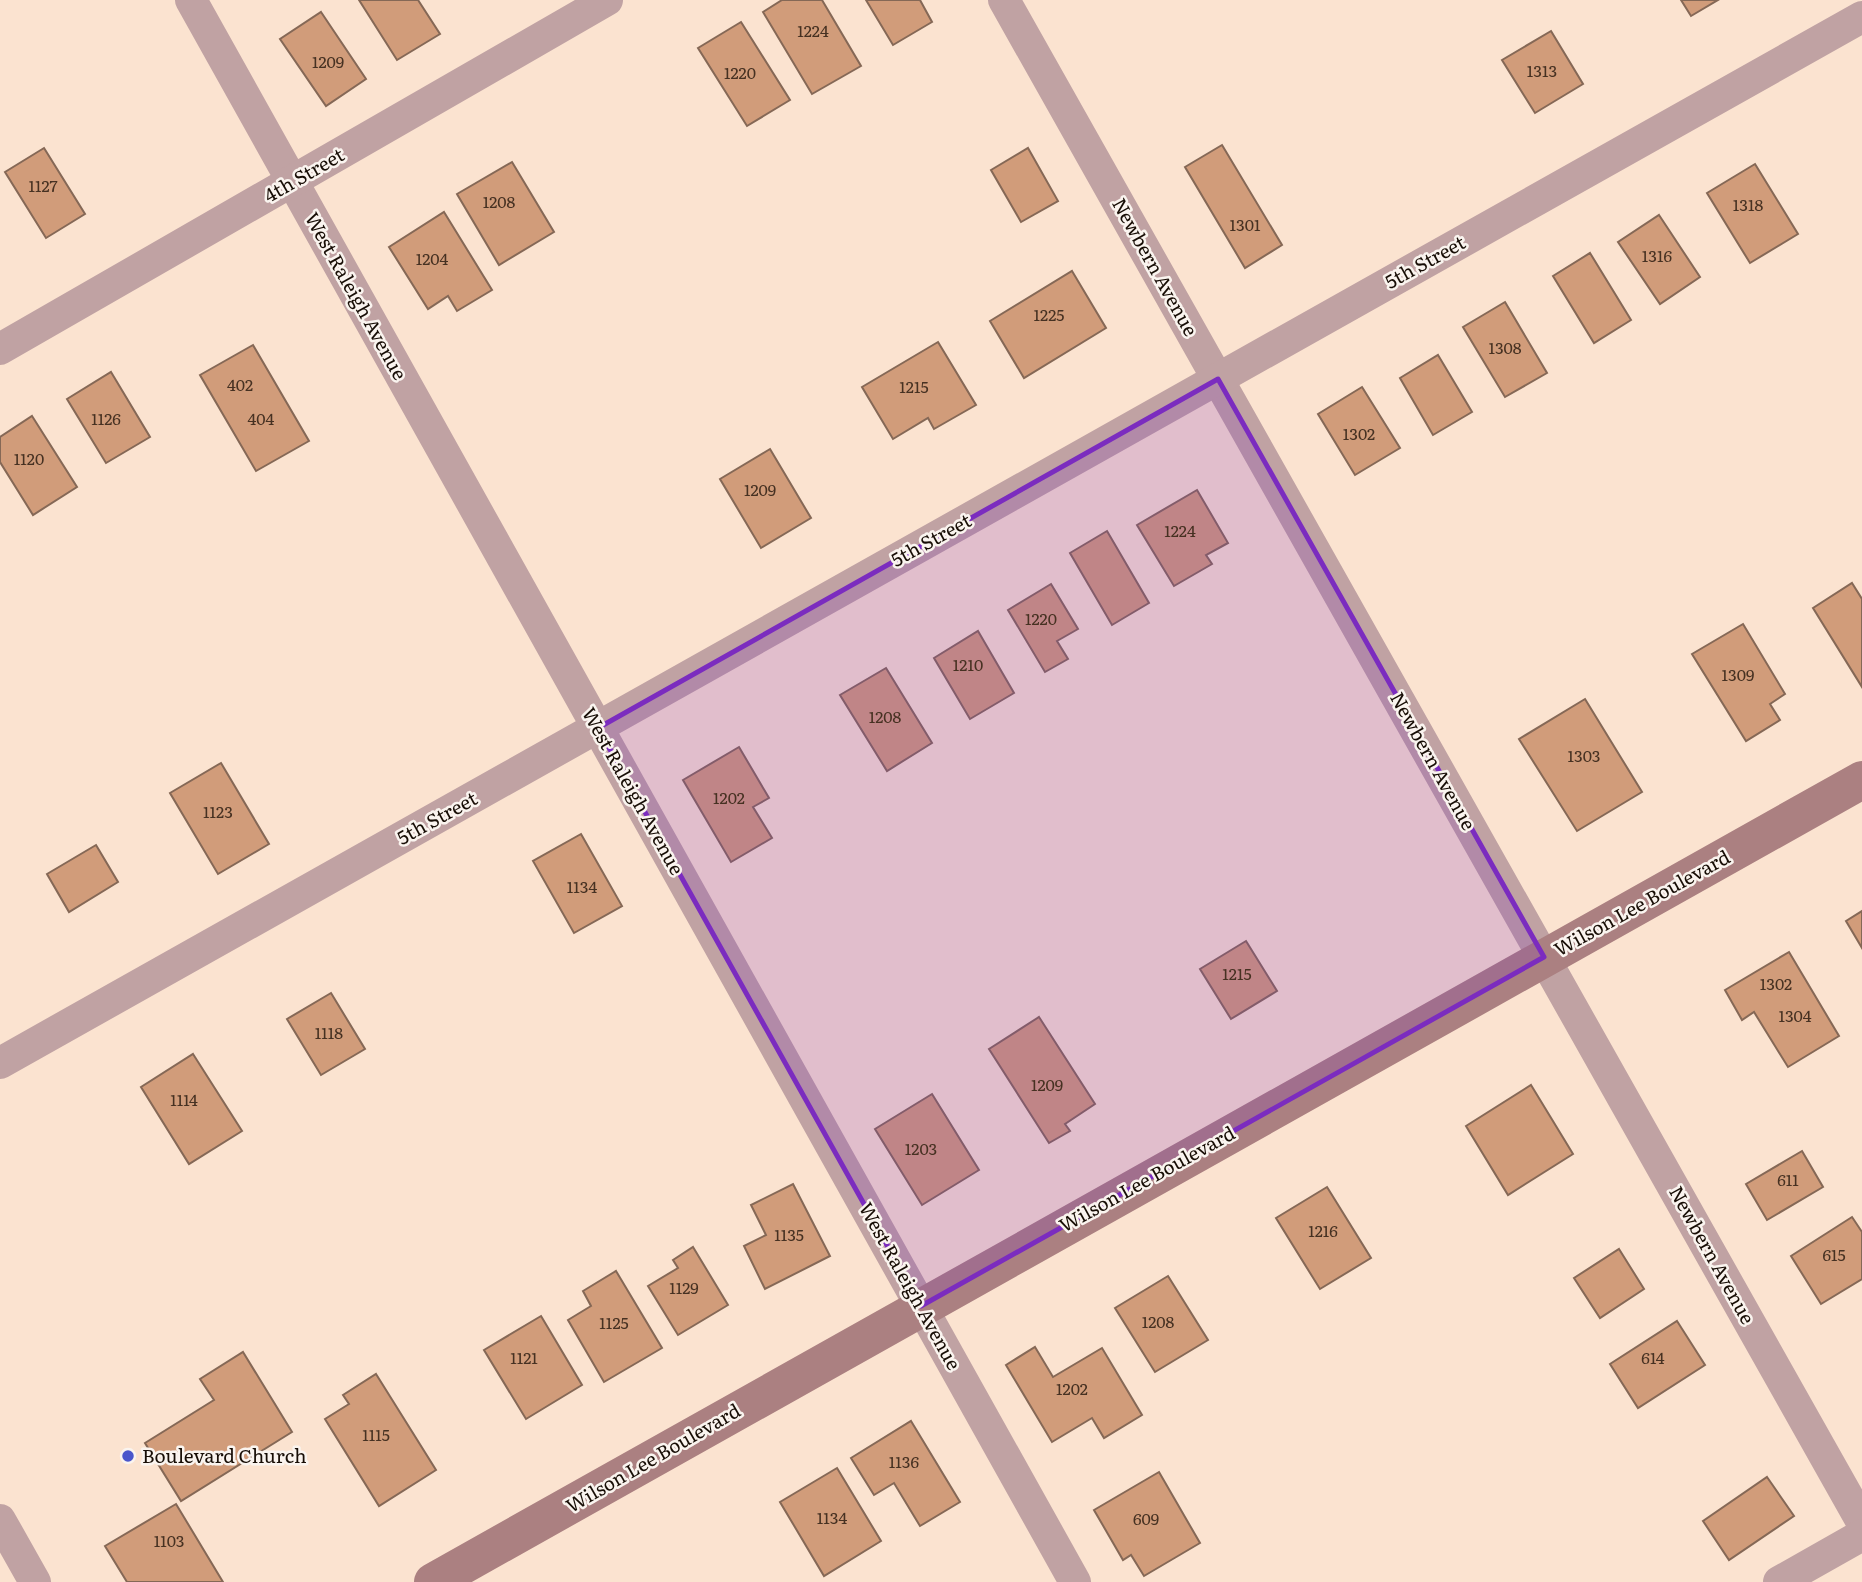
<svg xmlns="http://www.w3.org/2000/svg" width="1862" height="1582" font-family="Literata,serif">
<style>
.building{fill:#d19c7a;stroke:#856856;stroke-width:2}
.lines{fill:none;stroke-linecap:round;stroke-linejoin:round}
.street{stroke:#c0a2a3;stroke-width:32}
.secondary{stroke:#ab8081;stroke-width:38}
.marked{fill:#7b2cbf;fill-opacity:0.2;stroke:#7b2cbf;stroke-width:5;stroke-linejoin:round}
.poi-dot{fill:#4a56cb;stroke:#faf4ef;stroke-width:2.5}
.labels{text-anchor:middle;stroke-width:5;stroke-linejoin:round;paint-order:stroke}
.number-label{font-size:16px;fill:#463122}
.street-label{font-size:19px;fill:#170d05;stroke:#faf4ef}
.poi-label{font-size:19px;fill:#170d05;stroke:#faf4ef;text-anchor:start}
</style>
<rect width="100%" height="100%" fill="#fbe3d0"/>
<!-- building -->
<g class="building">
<polygon points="359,0 418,0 440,34 397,60"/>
<polygon points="782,0 822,0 861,66 812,94 763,12"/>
<polygon points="866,0 920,0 932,22 893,45"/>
<polygon points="1681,0 1718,0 1691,16"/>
<polygon points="321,12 366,79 326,106 280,39"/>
<polygon points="741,22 790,100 747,126 698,48"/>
<polygon points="1551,31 1583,84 1535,113 1502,60"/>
<polygon points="1222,145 1282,245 1245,268 1185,167"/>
<polygon points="44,148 85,214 46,238 5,172"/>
<polygon points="1028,148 1058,201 1021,222 991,170"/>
<polygon points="512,162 554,232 499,265 457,194"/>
<polygon points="1755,164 1798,234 1750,263 1707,193"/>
<polygon points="444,212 492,290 457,311 448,296 428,309 389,247"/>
<polygon points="1659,215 1700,277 1660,304 1618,242"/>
<polygon points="1590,253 1631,320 1594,343 1553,276"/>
<polygon points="1072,271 1106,328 1024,378 990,321"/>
<polygon points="1505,302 1547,373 1505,397 1463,327"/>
<polygon points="938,342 976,405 934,429 928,418 893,439 862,387"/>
<polygon points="253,345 309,441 256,471 200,375"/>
<polygon points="1438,355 1472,412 1433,435 1400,378"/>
<polygon points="111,372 150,437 106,463 67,399"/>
<polygon points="1362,387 1400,448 1355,475 1318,414"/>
<polygon points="32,416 77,487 33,515 0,462 0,437"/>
<polygon points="770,449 811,518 761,548 720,479"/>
<polygon points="1197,490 1228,543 1206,555 1212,564 1174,586 1137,525"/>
<polygon points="1107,531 1149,603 1112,625 1070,553"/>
<polygon points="1852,583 1862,599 1862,687 1813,608"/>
<polygon points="1051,584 1078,629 1057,641 1068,659 1045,672 1008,610"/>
<polygon points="1743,624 1785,694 1770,704 1780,720 1746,741 1692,654"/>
<polygon points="978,631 1014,693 970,719 934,658"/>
<polygon points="886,668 932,743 887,771 840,695"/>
<polygon points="1585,699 1642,792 1577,831 1519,739"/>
<polygon points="739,747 769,798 753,807 772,838 731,862 683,780"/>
<polygon points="221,763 269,844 218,874 170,793"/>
<polygon points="581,834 622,906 574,933 533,861"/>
<polygon points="96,845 118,882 69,912 47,874"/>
<polygon points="1862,911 1862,948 1846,921"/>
<polygon points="1246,941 1277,991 1231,1019 1200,969"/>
<polygon points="1789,952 1839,1036 1788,1067 1754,1012 1742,1020 1725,990"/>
<polygon points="331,993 365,1049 321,1075 287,1019"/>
<polygon points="1039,1017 1095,1104 1065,1124 1070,1131 1049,1143 989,1049"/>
<polygon points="193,1054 242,1131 189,1164 141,1087"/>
<polygon points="1531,1085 1573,1154 1508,1195 1466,1126"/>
<polygon points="932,1094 979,1170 922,1205 875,1129"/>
<polygon points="1802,1151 1823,1187 1767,1220 1746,1184"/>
<polygon points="793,1184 830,1256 765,1289 744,1246 766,1235 751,1205"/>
<polygon points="1327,1187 1371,1258 1320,1289 1276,1218"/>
<polygon points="1852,1217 1862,1232 1862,1279 1821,1304 1791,1256"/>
<polygon points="693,1247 728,1305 678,1335 648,1286 678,1268 673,1260"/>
<polygon points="1619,1249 1644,1289 1600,1318 1574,1278"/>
<polygon points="616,1271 662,1348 604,1382 568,1320 591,1306 583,1291"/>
<polygon points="1168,1276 1208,1340 1155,1372 1115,1308"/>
<polygon points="541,1316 582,1385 526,1419 484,1350"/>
<polygon points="1677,1321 1705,1365 1638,1408 1610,1364"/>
<polygon points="1035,1347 1053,1377 1102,1348 1142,1415 1104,1438 1092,1418 1052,1442 1006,1365"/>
<polygon points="243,1352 292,1432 181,1501 145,1443 214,1400 200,1379"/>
<polygon points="376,1374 436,1470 379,1506 325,1419 349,1404 343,1395"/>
<polygon points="911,1421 960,1502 920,1526 894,1483 874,1495 851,1458"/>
<polygon points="837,1468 881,1541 824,1576 780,1502"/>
<polygon points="1159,1472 1200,1543 1144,1576 1131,1555 1123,1560 1094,1510"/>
<polygon points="1767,1477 1794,1516 1729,1560 1703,1521"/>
<polygon points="176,1504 223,1582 127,1582 105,1546"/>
</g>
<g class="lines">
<!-- street -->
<g class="street">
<polyline points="191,0 1075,1582"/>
<polyline points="1004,0 1862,1522"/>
<polyline points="0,349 607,0"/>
<polyline points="0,1063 1862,17"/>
<polyline points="0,1520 35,1582"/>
<polyline points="1779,1582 1862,1535"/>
</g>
<!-- secondary -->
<polyline class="secondary" points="433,1582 1862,780"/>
</g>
<!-- marked area -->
<path class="marked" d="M1218,379l326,578 -623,349 -323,-578z"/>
<!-- markers -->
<circle class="poi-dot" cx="128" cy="1456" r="7"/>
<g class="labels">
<!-- number labels -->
<g class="number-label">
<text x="813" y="37">1224</text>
<text x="328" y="68">1209</text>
<text x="1542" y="77">1313</text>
<text x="740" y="79">1220</text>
<text x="43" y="192">1127</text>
<text x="499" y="208">1208</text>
<text x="1748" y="211">1318</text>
<text x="1245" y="231">1301</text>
<text x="1657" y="262">1316</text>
<text x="432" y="265">1204</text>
<text x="1049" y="321">1225</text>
<text x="1505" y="354">1308</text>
<text x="240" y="391">402</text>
<text x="914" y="393">1215</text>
<text x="106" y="425">1126</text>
<text x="261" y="425">404</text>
<text x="1359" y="440">1302</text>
<text x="29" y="465">1120</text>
<text x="760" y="496">1209</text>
<text x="1180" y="537">1224</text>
<text x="1041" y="625">1220</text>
<text x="968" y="671">1210</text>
<text x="1738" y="681">1309</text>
<text x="885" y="723">1208</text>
<text x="1584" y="762">1303</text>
<text x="729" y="804">1202</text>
<text x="218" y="818">1123</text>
<text x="582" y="893">1134</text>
<text x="1237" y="980">1215</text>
<text x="1776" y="990">1302</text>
<text x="1795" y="1022">1304</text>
<text x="329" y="1039">1118</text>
<text x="1047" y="1091">1209</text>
<text x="184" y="1106">1114</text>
<text x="921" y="1155">1203</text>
<text x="1788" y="1186">611</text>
<text x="1323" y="1237">1216</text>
<text x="789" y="1241">1135</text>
<text x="1834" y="1261">615</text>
<text x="684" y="1294">1129</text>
<text x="1158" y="1328">1208</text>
<text x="614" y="1329">1125</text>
<text x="524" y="1364">1121</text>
<text x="1653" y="1364">614</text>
<text x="1072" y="1395">1202</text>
<text x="376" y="1441">1115</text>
<text x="904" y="1468">1136</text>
<text x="832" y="1524">1134</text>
<text x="1146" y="1525">609</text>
<text x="169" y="1547">1103</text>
</g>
<!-- street labels -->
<g class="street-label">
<text transform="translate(304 175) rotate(-30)" y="7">4th Street</text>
<text transform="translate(1425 262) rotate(-29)" y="7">5th Street</text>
<text transform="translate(1155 267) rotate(61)" y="7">Newbern Avenue</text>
<text transform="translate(356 296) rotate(61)" y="7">West Raleigh Avenue</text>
<text transform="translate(931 540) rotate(-29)" y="7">5th Street</text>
<text transform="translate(1433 761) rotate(61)" y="7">Newbern Avenue</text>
<text transform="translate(633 791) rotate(61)" y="7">West Raleigh Avenue</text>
<text transform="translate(437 818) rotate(-29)" y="7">5th Street</text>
<text transform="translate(1642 903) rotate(-29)" y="7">Wilson Lee Boulevard</text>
<text transform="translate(1147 1179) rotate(-29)" y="7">Wilson Lee Boulevard</text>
<text transform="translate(1712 1255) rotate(61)" y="7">Newbern Avenue</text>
<text transform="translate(910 1286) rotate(61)" y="7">West Raleigh Avenue</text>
<text transform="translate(653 1458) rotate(-30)" y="7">Wilson Lee Boulevard</text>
</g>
<!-- poi labels -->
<g class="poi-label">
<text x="142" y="1463">Boulevard Church</text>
</g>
</g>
</svg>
